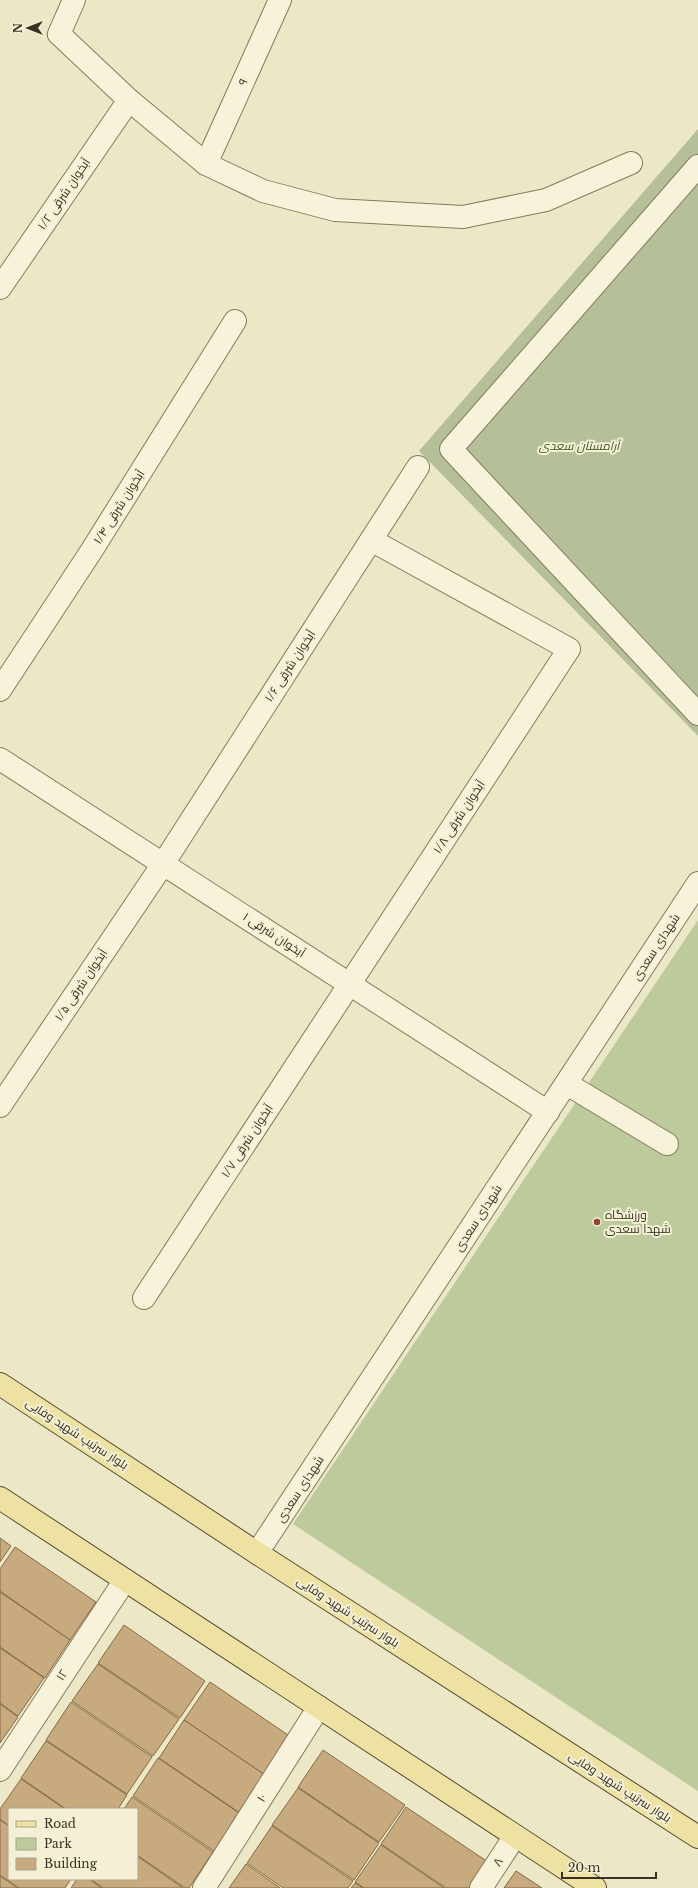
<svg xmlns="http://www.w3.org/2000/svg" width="698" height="1888" font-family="'Libre Baskerville',Cairo,serif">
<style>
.green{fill:#bdca9b}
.cemetery{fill:#b5bf9a}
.building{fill:#c8aa7f;stroke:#856945}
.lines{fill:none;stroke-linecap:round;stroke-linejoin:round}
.minor-casing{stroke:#877a5d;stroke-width:24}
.major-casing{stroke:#554831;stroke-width:24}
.minor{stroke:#f7f3da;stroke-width:22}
.major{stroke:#ede2a2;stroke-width:22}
.poi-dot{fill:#934031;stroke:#f4f0d6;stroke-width:1.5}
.labels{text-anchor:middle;stroke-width:4;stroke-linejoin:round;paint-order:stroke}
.street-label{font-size:12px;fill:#383020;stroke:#f4f0d6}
.park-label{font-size:12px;font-style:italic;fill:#415328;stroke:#f4f0d6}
.poi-label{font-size:12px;fill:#383020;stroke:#f4f0d6;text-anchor:start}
</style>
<rect width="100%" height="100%" fill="#ece7c7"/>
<!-- green -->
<polygon class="green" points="698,920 698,1791 293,1524"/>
<!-- cemetery -->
<polygon class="cemetery" points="698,129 698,736 419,451"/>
<!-- building -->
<g class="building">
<polygon points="0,1538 11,1546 0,1562"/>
<polygon points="15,1547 96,1602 70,1640 0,1591 0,1569"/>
<polygon points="0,1592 70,1640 45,1678 0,1647"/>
<polygon points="124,1625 205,1681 180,1718 98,1663"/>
<polygon points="0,1648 44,1678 18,1716 0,1703"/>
<polygon points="98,1664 179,1719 153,1756 72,1701"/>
<polygon points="210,1682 291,1737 265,1775 184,1720"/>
<polygon points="71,1702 152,1757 127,1794 46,1740"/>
<polygon points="0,1704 18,1717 0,1743"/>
<polygon points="184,1720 265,1775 240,1813 159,1758"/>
<polygon points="46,1741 127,1795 118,1809 66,1809 21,1778"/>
<polygon points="323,1750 405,1805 379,1842 298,1787"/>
<polygon points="158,1758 239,1813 214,1851 133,1796"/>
<polygon points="21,1779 65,1809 9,1809 9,1826 0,1819 0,1809"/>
<polygon points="298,1788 379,1843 354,1880 272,1825"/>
<polygon points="132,1797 213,1852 189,1888 185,1888 137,1855 137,1809 124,1809"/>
<polygon points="406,1807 488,1862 470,1888 446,1888 381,1844"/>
<polygon points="0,1820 9,1826 9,1879 71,1879 65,1888 19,1888 0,1875"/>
<polygon points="272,1826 353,1881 348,1888 283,1888 247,1863"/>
<polygon points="381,1845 444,1888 364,1888 355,1882"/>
<polygon points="137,1856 183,1888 103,1888 90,1879 137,1879"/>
<polygon points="246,1864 280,1888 229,1888"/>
<polygon points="516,1871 542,1888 504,1888"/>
<polygon points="0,1876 18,1888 0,1888"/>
<polygon points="77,1879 89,1879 102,1888 71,1888"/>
<polygon points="355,1883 363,1888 351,1888"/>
</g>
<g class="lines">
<defs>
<g id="minor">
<polyline points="74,0 59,34 129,100 206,164 263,191 335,210 463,217 546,200 631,163"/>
<polyline points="206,164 280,0"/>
<polyline points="698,166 451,449 698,714"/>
<polyline points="0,288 129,100"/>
<polyline points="0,690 92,550 235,321"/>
<polyline points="0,759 548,1112"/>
<polyline points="567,1084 667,1144"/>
<polyline points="0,1106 163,864 418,467"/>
<polyline points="144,1298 569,649 371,540"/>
<polyline points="257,1553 698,883"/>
<polyline points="0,1770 125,1580"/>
<polyline points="204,1888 319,1707"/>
<polyline points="481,1888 515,1836"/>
</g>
<g id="major">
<polyline points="0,1384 257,1553 698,1837"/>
<polyline points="0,1498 595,1888"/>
</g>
</defs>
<!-- minor casing -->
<use href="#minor" class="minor-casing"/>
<!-- major casing -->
<use href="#major" class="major-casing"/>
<!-- minor -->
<use href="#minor" class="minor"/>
<!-- major -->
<use href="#major" class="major"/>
</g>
<!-- markers -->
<circle class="poi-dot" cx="597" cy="1222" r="4"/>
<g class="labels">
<!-- street labels -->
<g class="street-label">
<text transform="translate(243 82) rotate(-66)" y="4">۹</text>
<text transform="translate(64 194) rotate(-56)" y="4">آبخوان شرقی ۱/۲</text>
<text transform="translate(119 507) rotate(-58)" y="4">آبخوان شرقی ۱/۴</text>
<text transform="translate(290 666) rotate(-57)" y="4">آبخوان شرقی ۱/۶</text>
<text transform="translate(459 817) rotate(-57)" y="4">آبخوان شرقی ۱/۸</text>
<text transform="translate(274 935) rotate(33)" y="4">آبخوان شرقی ۱</text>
<text transform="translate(656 947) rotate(-57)" y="4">شهدای سعدی</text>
<text transform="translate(81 985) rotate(-56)" y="4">آبخوان شرقی ۱/۵</text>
<text transform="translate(247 1141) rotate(-57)" y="4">آبخوان شرقی ۱/۷</text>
<text transform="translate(478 1218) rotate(-57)" y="4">شهدای سعدی</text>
<text transform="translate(77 1434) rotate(33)" y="4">بلوار سرتیپ شهید وفایی</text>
<text transform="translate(300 1489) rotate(-57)" y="4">شهدای سعدی</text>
<text transform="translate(348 1612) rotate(33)" y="4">بلوار سرتیپ شهید وفایی</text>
<text transform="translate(62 1675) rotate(-57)" y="4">۱۲</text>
<text transform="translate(620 1787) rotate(33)" y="4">بلوار سرتیپ شهید وفایی</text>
<text transform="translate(262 1798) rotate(-58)" y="4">۱۰</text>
<text transform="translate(498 1862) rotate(-57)" y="4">۸</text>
</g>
<!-- park labels -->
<g class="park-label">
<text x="579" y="450">آرامستان سعدی</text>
</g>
<!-- poi labels -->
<g class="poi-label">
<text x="605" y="1219">ورزشگاه<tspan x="605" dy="14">شهدا سعدی</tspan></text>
</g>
</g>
<!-- legend -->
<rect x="8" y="1808" width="130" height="72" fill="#f4f0d6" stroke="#a9a38d"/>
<rect x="16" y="1821" width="20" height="6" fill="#ede2a2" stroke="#a9a38d"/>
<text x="44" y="1828" font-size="12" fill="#383020">Road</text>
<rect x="16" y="1838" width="20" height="12" fill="#bdca9b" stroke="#a9a38d"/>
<text x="44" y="1848" font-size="12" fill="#383020">Park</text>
<rect x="16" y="1858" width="20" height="12" fill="#c8aa7f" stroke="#a9a38d"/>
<text x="44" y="1868" font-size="12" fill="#383020">Building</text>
<!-- north arrow -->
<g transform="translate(28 28) rotate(270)" stroke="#f4f0d6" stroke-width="3" paint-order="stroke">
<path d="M0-3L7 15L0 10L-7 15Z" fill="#383020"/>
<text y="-6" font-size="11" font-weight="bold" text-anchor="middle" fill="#383020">N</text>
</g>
<!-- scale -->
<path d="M562 1872v6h94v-6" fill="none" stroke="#383020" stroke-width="2"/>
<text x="568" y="1872" font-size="12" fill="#383020" stroke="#f4f0d6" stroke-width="3" paint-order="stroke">20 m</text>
</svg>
